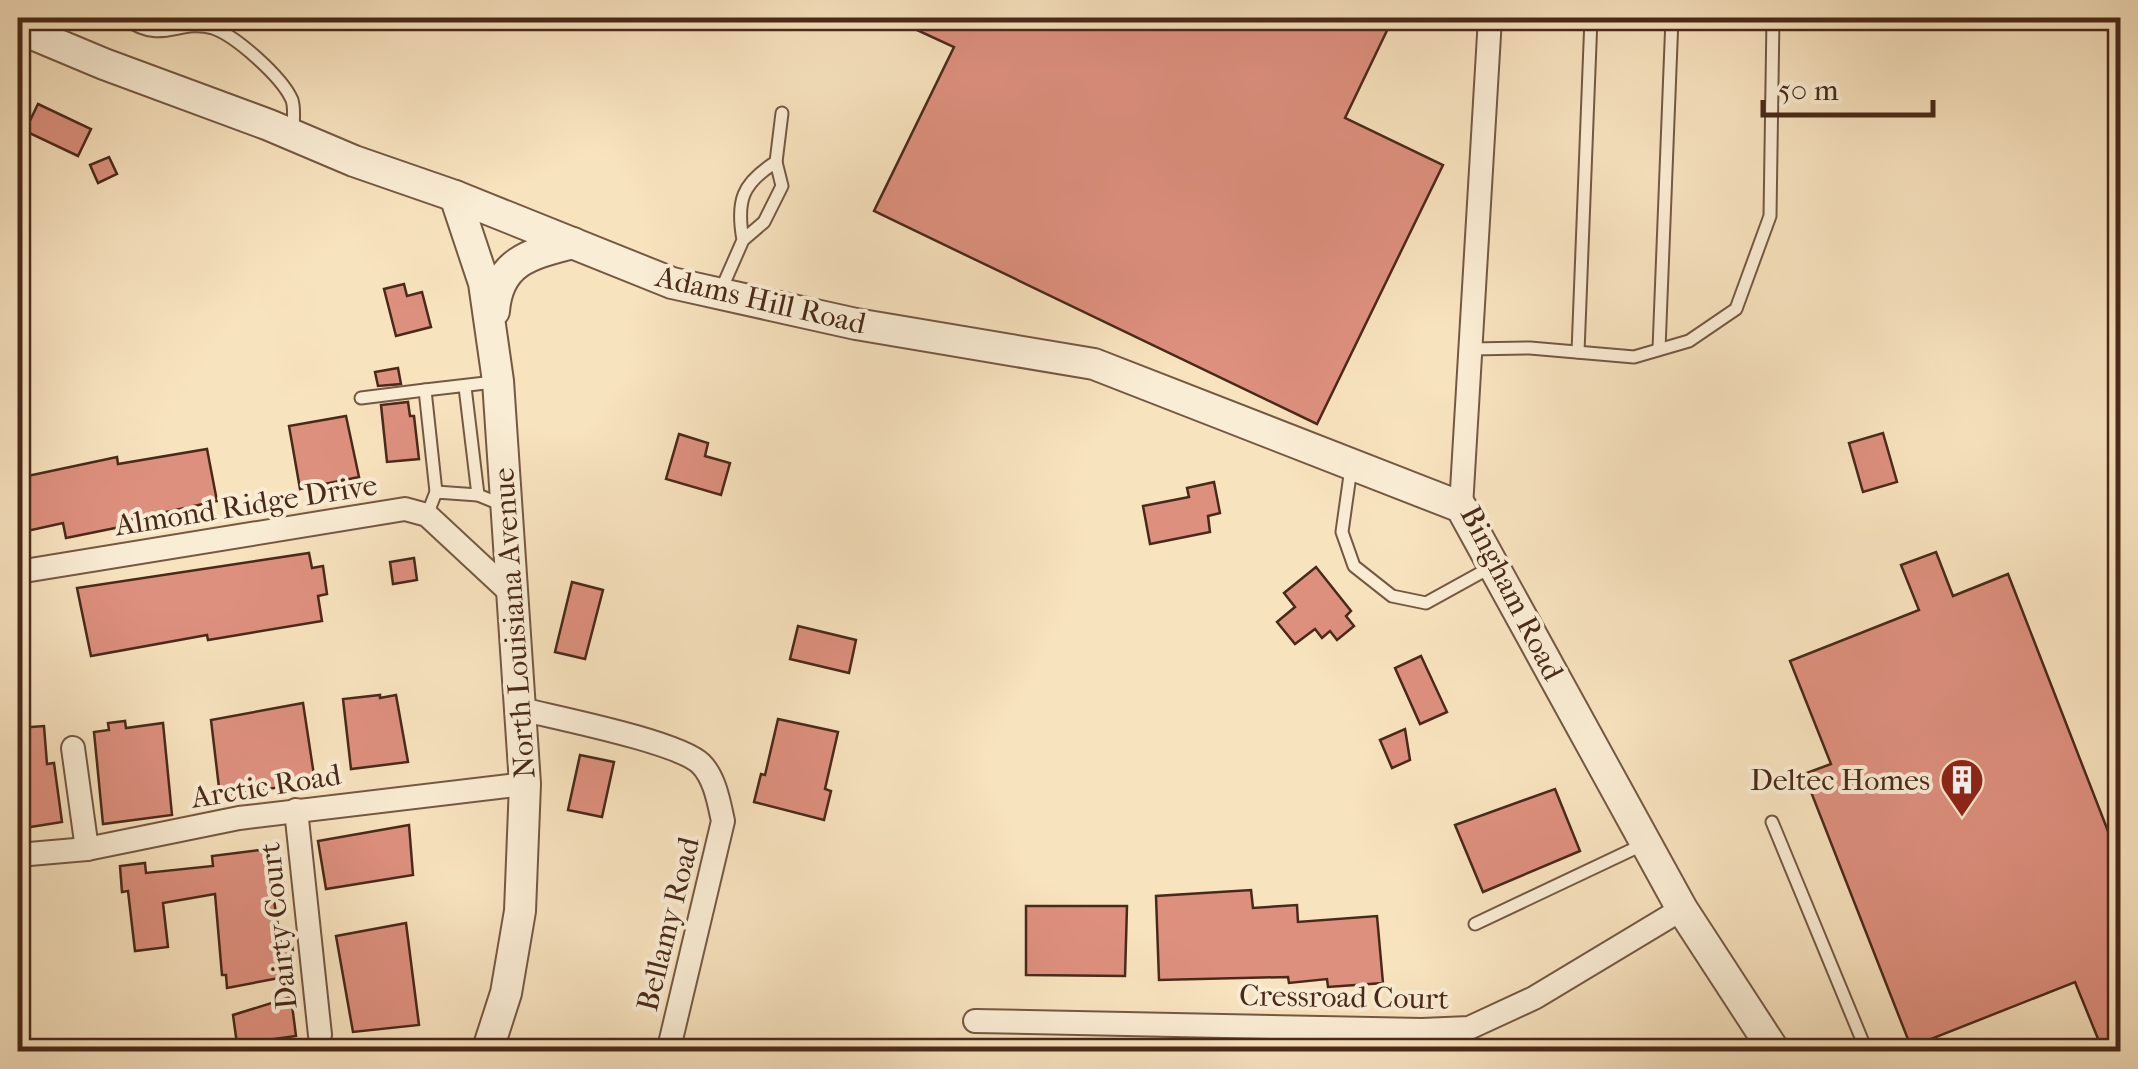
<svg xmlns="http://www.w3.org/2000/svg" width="2138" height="1069" font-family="'IM FELL French Canon',serif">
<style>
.building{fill:#de907f;stroke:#492919;stroke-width:2.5}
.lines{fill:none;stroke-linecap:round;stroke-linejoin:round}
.service-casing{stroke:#755842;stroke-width:15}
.minor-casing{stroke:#755842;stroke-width:26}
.tertiary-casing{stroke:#755842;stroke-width:34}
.service{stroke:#faedd5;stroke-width:11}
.minor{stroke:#faedd5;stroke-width:22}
.tertiary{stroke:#faedd5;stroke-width:30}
.labels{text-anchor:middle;stroke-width:8;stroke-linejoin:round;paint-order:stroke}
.street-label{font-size:30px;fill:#492919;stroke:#faedd5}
.poi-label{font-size:30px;fill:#492919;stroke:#faedd5;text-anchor:end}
</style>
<rect width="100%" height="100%" fill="#f8e3bf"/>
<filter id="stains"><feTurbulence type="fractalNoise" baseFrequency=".002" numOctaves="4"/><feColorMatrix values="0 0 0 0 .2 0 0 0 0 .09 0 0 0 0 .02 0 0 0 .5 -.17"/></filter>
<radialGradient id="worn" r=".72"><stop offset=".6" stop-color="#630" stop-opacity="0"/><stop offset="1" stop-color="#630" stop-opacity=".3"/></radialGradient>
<!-- building -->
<g class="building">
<polygon points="891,18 1393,18 1345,118 1443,165 1317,424 874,211 954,47"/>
<polygon points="38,104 91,129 78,156 25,131"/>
<polygon points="109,157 117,174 98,183 90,165"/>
<polygon points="404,284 407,296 422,292 431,327 396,336 384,289"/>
<polygon points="398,368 401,384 378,386 375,372"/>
<polygon points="408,402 410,416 414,416 419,459 387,462 381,405"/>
<polygon points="346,416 359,477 300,489 289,426"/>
<polygon points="1883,433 1897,482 1863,492 1849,443"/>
<polygon points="679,434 708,443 705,456 730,463 721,495 666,479"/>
<polygon points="207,449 217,501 129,520 130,525 66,538 63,523 18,533 18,478 117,457 118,464"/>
<polygon points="1214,482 1220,513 1208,516 1210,532 1150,544 1143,506 1189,497 1187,488"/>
<polygon points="1936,552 1953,596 2008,574 2120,862 2120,1044 2103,1051 2075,982 1911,1047 1804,774 1831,764 1790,661 1919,610 1901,565"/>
<polygon points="309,553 312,568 323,566 327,594 318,596 322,621 208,640 207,635 91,656 77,588"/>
<polygon points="414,558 417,580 393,584 390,562"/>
<polygon points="1316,567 1351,611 1346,616 1354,626 1337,640 1330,631 1322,638 1315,629 1295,644 1277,622 1295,607 1284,593"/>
<polygon points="572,582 603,590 585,659 555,652"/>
<polygon points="798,626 856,640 849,673 790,659"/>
<polygon points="1421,656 1447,712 1420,724 1395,668"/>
<polygon points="380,695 380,698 396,695 408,762 351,769 343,699"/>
<polygon points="303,703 315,782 220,796 211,720"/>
<polygon points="778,719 838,732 825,789 831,791 824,820 754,802 761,774 765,775"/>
<polygon points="125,721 126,728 163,723 172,815 103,824 94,732 109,730 108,723"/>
<polygon points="44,726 47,764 54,763 62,822 18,829 18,728"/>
<polygon points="1405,729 1410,760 1392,768 1380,740"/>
<polygon points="580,755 614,762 602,817 568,810"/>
<polygon points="1555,789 1580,851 1483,892 1455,825"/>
<polygon points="409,825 413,875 326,889 318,841"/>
<polygon points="267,849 269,866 280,865 285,892 273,894 281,945 292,943 295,975 227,988 226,975 222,975 215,894 163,903 168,947 135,951 128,891 122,892 120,866 145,863 146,873 213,866 212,856"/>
<polygon points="1251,890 1253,908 1297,905 1298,922 1377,916 1383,983 1328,987 1327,979 1289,983 1288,977 1159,980 1156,896"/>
<polygon points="1026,906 1127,906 1125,976 1026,975"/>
<polygon points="406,923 419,1025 353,1032 336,936"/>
<polygon points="291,997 296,1036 237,1044 233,1015"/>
</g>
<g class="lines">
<defs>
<g id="service">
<path d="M124,18c40,28 53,0 89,10 23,8 69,49 79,72 3,9 1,21 1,31"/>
<polyline points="776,162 782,113"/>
<path d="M721,290l22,-50 21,-18 18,-36 -6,-24c-34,21 -40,39 -33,78"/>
<polyline points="1471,349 1530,348 1634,357 1689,341 1736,309 1770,216 1773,18"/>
<polyline points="1659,349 1672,18"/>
<polyline points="1578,352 1591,18"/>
<polyline points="465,387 478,495"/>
<polyline points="361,398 425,390"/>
<polyline points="1351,468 1342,532 1354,566 1392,596 1426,603 1493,566"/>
<polyline points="436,492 425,390 494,382"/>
<polyline points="427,515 436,492 478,495 505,506"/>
<polyline points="1772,822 1867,1052"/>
<polyline points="1475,924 1642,845"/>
</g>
<g id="minor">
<polyline points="1461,507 1490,18"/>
<polyline points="18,572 405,509 427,515 513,595"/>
<path d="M521,709c36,9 158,33 180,55 14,14 18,39 22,57l-55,231"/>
<polyline points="73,748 87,849"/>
<polyline points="296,810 320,1035"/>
<polyline points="18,855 87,849 239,818 525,784"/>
<polyline points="975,1021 1422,1030 1469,1028 1534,998 1682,909"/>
</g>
<g id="tertiary">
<polyline points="18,28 104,64 269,125 354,161 455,196 672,283 856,324 1094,364 1461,507 1682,909 1775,1052"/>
<polyline points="455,196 484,283 498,381 525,784 520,911 506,993 487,1052"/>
<path d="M494,311c4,-50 36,-57 79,-68"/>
</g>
</defs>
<!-- service casing -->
<use href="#service" class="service-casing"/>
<!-- minor casing -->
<use href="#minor" class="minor-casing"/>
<!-- tertiary casing -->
<use href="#tertiary" class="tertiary-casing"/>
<!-- service -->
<use href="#service" class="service"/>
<!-- minor -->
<use href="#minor" class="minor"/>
<!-- tertiary -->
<use href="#tertiary" class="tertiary"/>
</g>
<!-- icons -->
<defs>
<symbol id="building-pin" viewBox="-11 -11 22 30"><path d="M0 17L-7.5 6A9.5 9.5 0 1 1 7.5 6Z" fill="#8f2418" stroke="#faedd5"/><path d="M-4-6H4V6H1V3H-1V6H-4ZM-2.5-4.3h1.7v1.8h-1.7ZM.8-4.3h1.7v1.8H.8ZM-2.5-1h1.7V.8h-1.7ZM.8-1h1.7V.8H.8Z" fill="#fff"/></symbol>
</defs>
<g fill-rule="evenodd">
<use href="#building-pin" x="1937" y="755" width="50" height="68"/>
</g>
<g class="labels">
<!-- street labels -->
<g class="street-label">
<text transform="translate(761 300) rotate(13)" y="10">Adams Hill Road</text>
<text transform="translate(246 505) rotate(-9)" y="10">Almond Ridge Drive</text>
<text transform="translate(1512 593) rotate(63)" y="10">Bingham Road</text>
<text transform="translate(514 623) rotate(-94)" y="10">North Louisiana Avenue</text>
<text transform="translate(266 786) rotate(-9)" y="10">Arctic Road</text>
<text transform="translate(668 924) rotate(-76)" y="10">Bellamy Road</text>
<text transform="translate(278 926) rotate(-96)" y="10">Dairty Court</text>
<text transform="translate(1344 997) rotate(1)" y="10">Cressroad Court</text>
</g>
<!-- poi labels -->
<g class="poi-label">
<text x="1930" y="790">Deltec Homes</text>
</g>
</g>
<!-- margin -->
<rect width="2138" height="1069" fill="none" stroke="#f8e3bf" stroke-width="60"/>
<rect x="20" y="20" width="2098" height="1029" fill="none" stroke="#492919" stroke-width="5"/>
<rect x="30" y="30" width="2078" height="1009" fill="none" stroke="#492919" stroke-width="2.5"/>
<!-- scale -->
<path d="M1763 100v15h170v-15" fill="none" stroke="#492919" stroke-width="5"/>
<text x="1778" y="100" font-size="30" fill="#492919" stroke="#faedd5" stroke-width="8" paint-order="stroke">50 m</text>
<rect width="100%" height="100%" filter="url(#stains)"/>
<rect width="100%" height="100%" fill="url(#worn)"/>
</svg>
